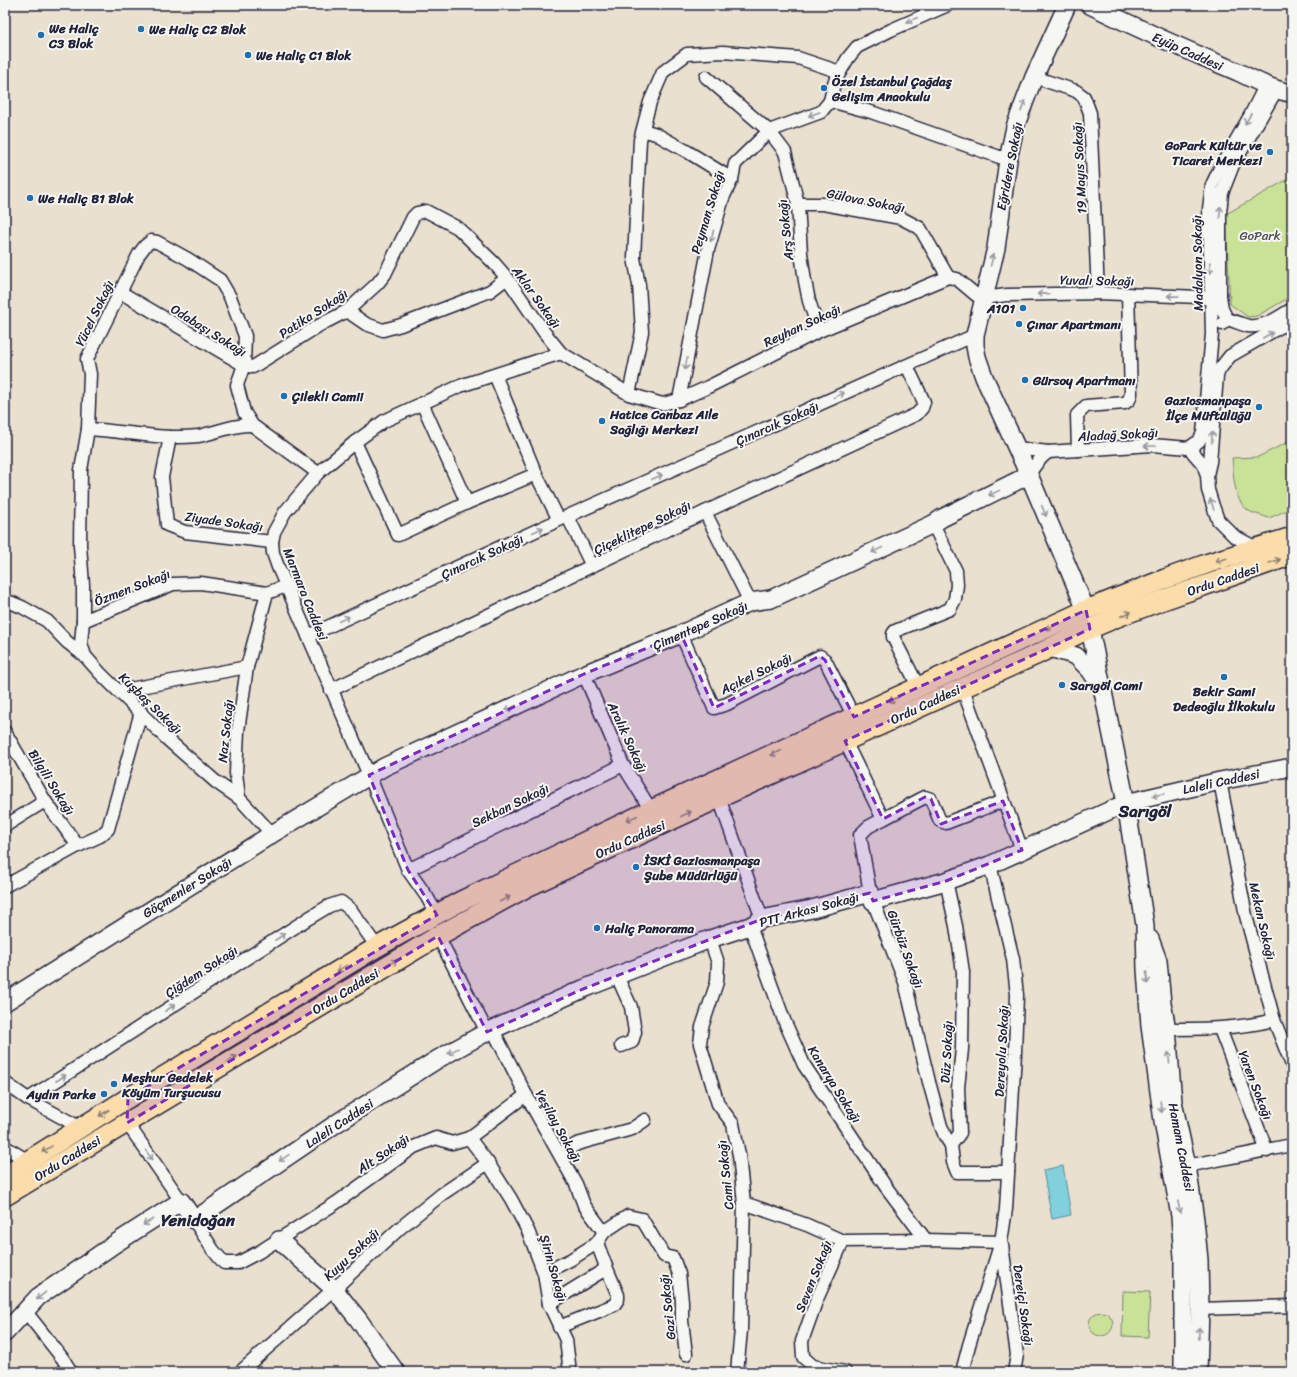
<svg xmlns="http://www.w3.org/2000/svg" width="1297" height="1377" font-family="Sriracha,sans-serif">
<style>
.green{fill:#cae298;stroke:#76826a}
.water{fill:#80d1db;stroke:#5a8b9b}
.lines{fill:none;stroke-linecap:round;stroke-linejoin:round}
.street-casing{stroke:#22223b;stroke-width:15}
.secondary-casing{stroke:#22223b;stroke-width:20}
.primary-casing{stroke:#22223b;stroke-width:22}
.street{stroke:#f6f6f2;stroke-width:12}
.secondary{stroke:#f6f6f2;stroke-width:17}
.primary{stroke:#fbddab;stroke-width:19}
.oneway{stroke:#9797a0}
.oneway2{stroke:#8e8073}
.marked{fill:#7b2cbf;fill-opacity:0.2;stroke:#7b2cbf;stroke-width:3;stroke-dasharray:8 5;stroke-linejoin:round}
.poi-dot{fill:#1f6fb2;stroke:#f6f6f2;stroke-width:1.5}
.labels{text-anchor:middle;stroke-width:4;stroke-linejoin:round;paint-order:stroke}
.poi-label{font-size:13px;font-weight:bold;fill:#22223b;stroke:#f6f6f2;text-anchor:start}
.street-label{font-size:13px;fill:#22223b;stroke:#f6f6f2}
.park-label{font-size:13px;fill:#4c5252;stroke:#f6f6f2}
.district-label{font-size:17px;font-weight:bold;fill:#22223b;stroke:#f6f6f2}
</style>
<rect width="100%" height="100%" fill="#e9e0d0"/>
<filter id="ink" filterUnits="userSpaceOnUse"><feTurbulence type="fractalNoise" baseFrequency=".025" numOctaves="2"/><feDisplacementMap in="SourceGraphic" scale="8" xChannelSelector="R" yChannelSelector="G"/><feConvolveMatrix kernelMatrix="1 2 1 2 8 2 1 2 1" color-interpolation-filters="sRGB"/></filter>
<g filter="url(#ink)">
<!-- green -->
<g class="green">
<polygon points="1292,177 1292,296 1257,316 1248,317 1230,304 1226,214"/>
<path d="M1292,440v68l-23,10c-6,-2 -13,-4 -18,-6 -18,-9 -17,-36 -19,-54l26,-1z"/>
<polygon points="1123,1291 1150,1292 1148,1337 1122,1336"/>
<circle cx="1101" cy="1324" r="12"/>
</g>
<!-- water -->
<polygon class="water" points="1063,1166 1071,1215 1052,1219 1043,1170"/>
<g class="lines">
<defs>
<g id="street">
<polyline points="706,77 769,131 785,152 798,204 801,253 805,281 809,301 819,331"/>
<polyline points="1034,77 1076,91 1084,97 1090,113 1098,293"/>
<polyline points="830,101 871,112 1008,160"/>
<polyline points="643,130 656,134 688,152 732,179"/>
<polyline points="798,204 823,204 901,218 920,228 948,277"/>
<polyline points="120,292 244,365 237,385 244,412 252,425 318,473"/>
<polyline points="347,311 366,324 383,330 401,325 490,291 507,278"/>
<polyline points="1227,319 1222,309 1220,296 1220,213 1222,193 1233,165 1277,89"/>
<path d="M1222,324l5,-5c7,2 14,5 21,7 17,2 31,-9 44,-17"/>
<polyline points="495,375 536,474 559,520"/>
<polyline points="629,394 642,332 639,285 634,258 640,140 650,102 663,72 687,54 723,52 798,58 840,72"/>
<polyline points="679,400 708,250 723,198 732,179 735,164 769,131 821,112 830,101 834,83 840,72 848,58 857,47 891,30 948,5"/>
<polyline points="422,403 467,503"/>
<path d="M88,429c36,2 74,11 110,7 18,-3 35,-12 54,-11"/>
<polyline points="170,437 162,477 167,525 185,532 272,542"/>
<polyline points="355,442 398,535 467,503 536,474"/>
<polyline points="1016,447 1024,449 1048,452 1152,445 1189,448"/>
<polyline points="1189,448 1199,441 1203,433 1212,334 1209,209 1212,185 1219,170 1250,116 1266,84"/>
<polyline points="1189,448 1203,464 1207,475"/>
<polyline points="1078,450 1077,415 1086,406 1125,403 1129,400 1131,394 1128,294"/>
<path d="M1029,475c5,-10 10,-16 19,-23"/>
<polyline points="705,512 750,602"/>
<polyline points="568,517 592,566"/>
<polyline points="1258,549 1234,536 1218,520 1213,506 1208,490 1207,475 1210,462 1217,376 1219,370 1230,356 1292,320"/>
<polyline points="5,600 22,607 47,621 67,642 85,656 100,673 167,739 216,782 239,798 272,834"/>
<polyline points="83,621 173,584 201,583 267,593 286,586"/>
<polyline points="681,634 714,708 727,704 820,656 825,660 854,717"/>
<polyline points="308,636 559,520 975,335"/>
<polyline points="85,656 81,643 83,621 83,585 80,545 81,470 88,429 90,374 87,359 139,254 145,246 151,241 157,242 188,259 220,280 230,297 245,336 244,365 253,367 320,325 347,311 377,284 385,274 413,217 417,213 426,211 458,228 494,263 507,278 544,332 561,353 629,394 662,404 679,400 706,388 819,331 948,277 957,279 976,295 983,298 1007,295 1098,293 1200,297 1211,299"/>
<polyline points="584,674 623,765 651,810"/>
<polyline points="962,687 1022,850"/>
<polyline points="919,688 893,637 893,634 895,631 950,609 955,599 957,585 956,571 933,524"/>
<polyline points="331,690 705,512 917,414 922,408 924,402 907,366"/>
<polyline points="119,691 247,667"/>
<polyline points="5,732 45,801 78,846"/>
<polyline points="845,741 883,819 925,797 931,799 940,821 946,823 1003,801"/>
<polyline points="1220,781 1246,916 1274,1020 1292,1065"/>
<polyline points="239,798 236,773 238,731 247,667 267,593"/>
<polyline points="719,798 762,919"/>
<polyline points="5,826 45,801"/>
<polyline points="408,870 623,765"/>
<polyline points="946,881 956,926 963,972 962,1049 958,1088 960,1133 951,1145 953,1162 957,1172 1008,1172"/>
<polyline points="5,886 78,846 100,836 108,829 141,712"/>
<polyline points="870,893 860,835 868,827 883,819"/>
<polyline points="873,901 905,982 929,1082 941,1126 945,1136 951,1145"/>
<polyline points="437,915 427,897 408,870 369,775 278,567 273,553 272,542 274,532 285,512 318,473 355,442 384,421 460,386 561,353"/>
<polyline points="750,926 784,1020 804,1065 886,1187 926,1240"/>
<polyline points="438,936 487,1032"/>
<polyline points="710,939 718,963 717,982 702,1027 700,1044 718,1104 733,1124 739,1155 744,1203 741,1330 737,1372"/>
<polyline points="617,976 631,1007 635,1032 632,1042 621,1046"/>
<path d="M1167,1029c36,0 71,0 107,-9"/>
<polyline points="1220,1029 1267,1151"/>
<polyline points="493,1030 526,1095 576,1184 584,1205 604,1232"/>
<polyline points="5,1083 28,1099 81,1128"/>
<polyline points="28,1099 309,918 329,906 341,902 351,910 377,947"/>
<polyline points="127,1123 181,1201"/>
<polyline points="469,1138 488,1163 511,1199 528,1231 544,1273 549,1304 566,1340 570,1372"/>
<polyline points="5,1147 28,1161"/>
<polyline points="560,1154 577,1144 632,1129 645,1120"/>
<polyline points="1187,1166 1292,1145"/>
<polyline points="744,1203 807,1225 843,1241 817,1299 802,1341 803,1357 813,1366 845,1372"/>
<polyline points="194,1220 213,1250 224,1263 238,1263 259,1252 336,1203 414,1147 436,1138 452,1143 469,1138 526,1095"/>
<polyline points="843,1241 926,1240 1001,1242"/>
<polyline points="1002,1245 1017,1355 1014,1372"/>
<polyline points="544,1273 570,1260 597,1243 604,1232 628,1216 642,1219 664,1256 673,1258 679,1274 682,1301 682,1321 686,1354"/>
<polyline points="549,1304 604,1270 605,1264 597,1243"/>
<polyline points="1200,1309 1292,1306"/>
<polyline points="26,1312 63,1359 71,1372"/>
<polyline points="559,1327 614,1305 618,1299 618,1295 605,1264"/>
<polyline points="240,1372 334,1289 400,1228 442,1194 488,1163"/>
<polyline points="962,1372 969,1345 1001,1242 1006,1209 1015,1053 1017,995 1013,959 990,865"/>
</g>
<g id="secondary">
<polyline points="1067,5 1034,77 1015,127 1008,160 996,248 975,335 975,346 977,357 984,377 1029,475 1086,610"/>
<path d="M1090,5c49,24 98,46 148,67 15,7 38,20 54,21"/>
<polyline points="1090,629 1126,803 1145,925 1146,969 1150,1026 1163,1121 1180,1216 1183,1258 1183,1372"/>
<polyline points="1050,648 1076,656 1090,670 1098,682"/>
<polyline points="1150,939 1158,961 1162,1003 1167,1029 1173,1102 1187,1166 1195,1220 1199,1260 1200,1309 1198,1372"/>
<polyline points="5,1002 272,834 384,767 584,674 681,634 750,602 771,599 933,524 942,518 1029,475"/>
<polyline points="279,1240 334,1289 358,1319 396,1372"/>
<polyline points="5,1333 38,1297 116,1243 181,1201 194,1220 337,1123 438,1059 487,1032 583,989 710,939 750,926 762,919 812,909 870,893 873,901 946,881 990,865 1126,803 1220,781 1292,767"/>
</g>
<g id="primary">
<polyline points="5,1175 128,1098 377,947 461,901 651,810 1086,610 1165,579 1209,563 1292,537"/>
<polyline points="5,1196 438,936 525,888 719,798 1038,654 1078,634 1120,616 1163,600 1292,555"/>
</g>
</defs>
<!-- street casing -->
<use href="#street" class="street-casing"/>
<!-- secondary casing -->
<use href="#secondary" class="secondary-casing"/>
<!-- primary casing -->
<use href="#primary" class="primary-casing"/>
<!-- street -->
<use href="#street" class="street"/>
<!-- secondary -->
<use href="#secondary" class="secondary"/>
<!-- primary -->
<use href="#primary" class="primary"/>
</g>
<!-- one-way arrows -->
<defs><path id="oneway-shaft" d="M-6 0H5M1.5-3L5.5 0L1.5 3" fill="none" stroke-width="1.6" stroke-linecap="round" stroke-linejoin="round"/></defs>
<g class="oneway">
<use href="#oneway-shaft" transform="translate(912 20) rotate(155)"/>
<use href="#oneway-shaft" transform="translate(1023 106) rotate(-70)"/>
<use href="#oneway-shaft" transform="translate(814 114) rotate(160)"/>
<use href="#oneway-shaft" transform="translate(1248 119) rotate(119)"/>
<use href="#oneway-shaft" transform="translate(1220 212) rotate(-86)"/>
<use href="#oneway-shaft" transform="translate(712 236) rotate(105)"/>
<use href="#oneway-shaft" transform="translate(992 260) rotate(-76)"/>
<use href="#oneway-shaft" transform="translate(1210 268) rotate(88)"/>
<use href="#oneway-shaft" transform="translate(1043 294) rotate(178)"/>
<use href="#oneway-shaft" transform="translate(1173 296) rotate(-178)"/>
<use href="#oneway-shaft" transform="translate(1268 335) rotate(-30)"/>
<use href="#oneway-shaft" transform="translate(686 364) rotate(101)"/>
<use href="#oneway-shaft" transform="translate(839 395) rotate(-24)"/>
<use href="#oneway-shaft" transform="translate(1212 437) rotate(-87)"/>
<use href="#oneway-shaft" transform="translate(1150 446) rotate(180)"/>
<use href="#oneway-shaft" transform="translate(657 477) rotate(-24)"/>
<use href="#oneway-shaft" transform="translate(994 493) rotate(154)"/>
<use href="#oneway-shaft" transform="translate(1212 504) rotate(-108)"/>
<use href="#oneway-shaft" transform="translate(1044 511) rotate(67)"/>
<use href="#oneway-shaft" transform="translate(538 530) rotate(-25)"/>
<use href="#oneway-shaft" transform="translate(877 550) rotate(155)"/>
<use href="#oneway-shaft" transform="translate(344 619) rotate(-25)"/>
<use href="#oneway-shaft" transform="translate(630 655) rotate(157)"/>
<use href="#oneway-shaft" transform="translate(511 708) rotate(155)"/>
<use href="#oneway-shaft" transform="translate(1158 795) rotate(167)"/>
<use href="#oneway-shaft" transform="translate(280 937) rotate(-33)"/>
<use href="#oneway-shaft" transform="translate(1147 978) rotate(85)"/>
<use href="#oneway-shaft" transform="translate(170 1008) rotate(-33)"/>
<use href="#oneway-shaft" transform="translate(453 1051) rotate(151)"/>
<use href="#oneway-shaft" transform="translate(1169 1058) rotate(-95)"/>
<use href="#oneway-shaft" transform="translate(61 1078) rotate(-33)"/>
<use href="#oneway-shaft" transform="translate(1161 1107) rotate(82)"/>
<use href="#oneway-shaft" transform="translate(149 1155) rotate(55)"/>
<use href="#oneway-shaft" transform="translate(284 1158) rotate(146)"/>
<use href="#oneway-shaft" transform="translate(1179 1207) rotate(79)"/>
<use href="#oneway-shaft" transform="translate(148 1222) rotate(148)"/>
<use href="#oneway-shaft" transform="translate(41 1296) rotate(141)"/>
<use href="#oneway-shaft" transform="translate(1199 1333) rotate(-89)"/>
</g>
<g class="oneway2">
<use href="#oneway-shaft" transform="translate(1221 560) rotate(163)"/>
<use href="#oneway-shaft" transform="translate(1275 561) rotate(-19)"/>
<use href="#oneway-shaft" transform="translate(1126 614) rotate(-21)"/>
<use href="#oneway-shaft" transform="translate(1051 627) rotate(155)"/>
<use href="#oneway-shaft" transform="translate(894 699) rotate(156)"/>
<use href="#oneway-shaft" transform="translate(776 753) rotate(155)"/>
<use href="#oneway-shaft" transform="translate(686 814) rotate(-26)"/>
<use href="#oneway-shaft" transform="translate(632 818) rotate(155)"/>
<use href="#oneway-shaft" transform="translate(505 899) rotate(-28)"/>
<use href="#oneway-shaft" transform="translate(392 963) rotate(-31)"/>
<use href="#oneway-shaft" transform="translate(342 968) rotate(149)"/>
<use href="#oneway-shaft" transform="translate(232 1059) rotate(-31)"/>
<use href="#oneway-shaft" transform="translate(104 1113) rotate(147)"/>
<use href="#oneway-shaft" transform="translate(47 1149) rotate(148)"/>
</g>
</g>
<!-- marked area -->
<path class="marked" d="M1086,610l4,19 -245,112 38,78 42,-22 6,2 10,25 62,-23 19,49 -76,31 -73,20 -3,-8 -108,26 -179,70 -96,43 -49,-96 -311,187 1,-25 309,-183 -29,-45 -39,-95 215,-101 97,-40 33,74 106,-52 5,4 29,57z"/>
<!-- markers -->
<g class="poi-dot">
<circle cx="141" cy="29" r="4"/>
<circle cx="41" cy="35" r="4"/>
<circle cx="248" cy="55" r="4"/>
<circle cx="824" cy="88" r="4"/>
<circle cx="1270" cy="152" r="4"/>
<circle cx="30" cy="198" r="4"/>
<circle cx="1023" cy="308" r="4"/>
<circle cx="1019" cy="324" r="4"/>
<circle cx="1025" cy="380" r="4"/>
<circle cx="284" cy="396" r="4"/>
<circle cx="1259" cy="407" r="4"/>
<circle cx="602" cy="421" r="4"/>
<circle cx="1224" cy="677" r="4"/>
<circle cx="1062" cy="685" r="4"/>
<circle cx="636" cy="867" r="4"/>
<circle cx="597" cy="928" r="4"/>
<circle cx="114" cy="1084" r="4"/>
<circle cx="104" cy="1094" r="4"/>
</g>
<g class="labels">
<!-- poi labels -->
<g class="poi-label">
<text x="49" y="33">We Haliç<tspan x="49" dy="15">C3 Blok</tspan></text>
<text x="149" y="34">We Haliç C2 Blok</text>
<text x="256" y="60">We Haliç C1 Blok</text>
<text x="832" y="86">Özel İstanbul Çağdaş<tspan x="832" dy="15">Gelişim Anaokulu</tspan></text>
<text x="1262" y="150" text-anchor="end">GoPark Kültür ve<tspan x="1262" dy="15">Ticaret Merkezi</tspan></text>
<text x="38" y="203">We Haliç B1 Blok</text>
<text x="1015" y="313" text-anchor="end">A101</text>
<text x="1027" y="329">Çınar Apartmanı</text>
<text x="1033" y="385">Gürsoy Apartmanı</text>
<text x="292" y="401">Çilekli Camii</text>
<text x="1251" y="405" text-anchor="end">Gaziosmanpaşa<tspan x="1251" dy="15">İlçe Müftülüğü</tspan></text>
<text x="610" y="419">Hatice Canbaz Aile<tspan x="610" dy="15">Sağlığı Merkezi</tspan></text>
<text x="1070" y="690">Sarıgöl Cami</text>
<text x="1224" y="696" text-anchor="middle">Bekir Sami<tspan x="1224" dy="15">Dedeoğlu İlkokulu</tspan></text>
<text x="644" y="865">İSKİ Gaziosmanpaşa<tspan x="644" dy="15">Şube Müdürlüğü</tspan></text>
<text x="605" y="933">Haliç Panorama</text>
<text x="122" y="1082">Meşhur Gedelek<tspan x="122" dy="15">Köyüm Turşucusu</tspan></text>
<text x="96" y="1099" text-anchor="end">Aydın Parke</text>
</g>
<!-- street labels -->
<g class="street-label">
<text transform="translate(1188 51) rotate(24)" y="5">Eyüp Caddesi</text>
<text transform="translate(1009 166) rotate(-79)" y="5">Eğridere Sokağı</text>
<text transform="translate(1079 168) rotate(-93)" y="5">19 Mayıs Sokağı</text>
<text transform="translate(866 200) rotate(11)" y="5">Gülova Sokağı</text>
<text transform="translate(707 212) rotate(-73)" y="5">Peyman Sokağı</text>
<text transform="translate(785 230) rotate(-96)" y="5">Arş Sokağı</text>
<text transform="translate(1197 263) rotate(-91)" y="5">Madalyon Sokağı</text>
<text transform="translate(1097 280) rotate(1)" y="5">Yuvalı Sokağı</text>
<text transform="translate(537 297) rotate(54)" y="5">Aklar Sokağı</text>
<text transform="translate(94 313) rotate(-64)" y="5">Yücel Sokağı</text>
<text transform="translate(313 313) rotate(-33)" y="5">Patika Sokağı</text>
<text transform="translate(802 325) rotate(-25)" y="5">Reyhan Sokağı</text>
<text transform="translate(209 330) rotate(32)" y="5">Odabaşı Sokağı</text>
<text transform="translate(777 423) rotate(-24)" y="5">Çınarcık Sokağı</text>
<text transform="translate(1118 434) rotate(-3)" y="5">Aladağ Sokağı</text>
<text transform="translate(224 521) rotate(8)" y="5">Ziyade Sokağı</text>
<text transform="translate(642 527) rotate(-26)" y="5">Çiçeklitepe Sokağı</text>
<text transform="translate(482 556) rotate(-25)" y="5">Çınarcık Sokağı</text>
<text transform="translate(1223 579) rotate(-19)" y="5">Ordu Caddesi</text>
<text transform="translate(132 587) rotate(-21)" y="5">Özmen Sokağı</text>
<text transform="translate(306 594) rotate(68)" y="5">Marmara Caddesi</text>
<text transform="translate(700 625) rotate(-24)" y="5">Çimentepe Sokağı</text>
<text transform="translate(756 673) rotate(-26)" y="5">Açıkel Sokağı</text>
<text transform="translate(151 703) rotate(44)" y="5">Kuşbaş Sokağı</text>
<text transform="translate(925 704) rotate(-25)" y="5">Ordu Caddesi</text>
<text transform="translate(225 731) rotate(-84)" y="5">Naz Sokağı</text>
<text transform="translate(628 737) rotate(65)" y="5">Aralık Sokağı</text>
<text transform="translate(1221 781) rotate(-12)" y="5">Laleli Caddesi</text>
<text transform="translate(52 782) rotate(58)" y="5">Bilgili Sokağı</text>
<text transform="translate(510 805) rotate(-26)" y="5">Sekban Sokağı</text>
<text transform="translate(630 839) rotate(-24)" y="5">Ordu Caddesi</text>
<text transform="translate(187 887) rotate(-32)" y="5">Göçmenler Sokağı</text>
<text transform="translate(809 909) rotate(-15)" y="5">PTT Arkası Sokağı</text>
<text transform="translate(1263 921) rotate(77)" y="5">Mekan Sokağı</text>
<text transform="translate(906 949) rotate(70)" y="5">Gürbüz Sokağı</text>
<text transform="translate(201 971) rotate(-33)" y="5">Çiğdem Sokağı</text>
<text transform="translate(345 991) rotate(-31)" y="5">Ordu Caddesi</text>
<text transform="translate(1001 1051) rotate(-87)" y="5">Dereyolu Sokağı</text>
<text transform="translate(946 1052) rotate(-87)" y="5">Düz Sokağı</text>
<text transform="translate(835 1084) rotate(58)" y="5">Kanarya Sokağı</text>
<text transform="translate(1256 1085) rotate(69)" y="5">Yaren Sokağı</text>
<text transform="translate(339 1123) rotate(-33)" y="5">Laleli Caddesi</text>
<text transform="translate(559 1126) rotate(61)" y="5">Yeşilay Sokağı</text>
<text transform="translate(1182 1147) rotate(79)" y="5">Hamam Caddesi</text>
<text transform="translate(383 1153) rotate(-34)" y="5">Alt Sokağı</text>
<text transform="translate(67 1158) rotate(-31)" y="5">Ordu Caddesi</text>
<text transform="translate(725 1175) rotate(-96)" y="5">Cami Sokağı</text>
<text transform="translate(351 1254) rotate(-43)" y="5">Kuyu Sokağı</text>
<text transform="translate(554 1268) rotate(74)" y="5">Şirin Sokağı</text>
<text transform="translate(813 1276) rotate(-68)" y="5">Seven Sokağı</text>
<text transform="translate(1024 1305) rotate(82)" y="5">Dereiçi Sokağı</text>
<text transform="translate(667 1307) rotate(-96)" y="5">Gazi Sokağı</text>
</g>
<!-- park labels -->
<g class="park-label">
<text x="1260" y="240">GoPark</text>
</g>
<!-- district labels -->
<g class="district-label">
<text x="1145" y="817">Sarıgöl</text>
<text x="198" y="1226">Yenidoğan</text>
</g>
</g>
<!-- margin -->
<rect width="1297" height="1377" fill="none" stroke="#f6f6f2" stroke-width="20"/>
<rect x="10" y="10" width="1277" height="1357" fill="none" stroke="#22223b" stroke-width="1.5" filter="url(#ink)"/>
</svg>
